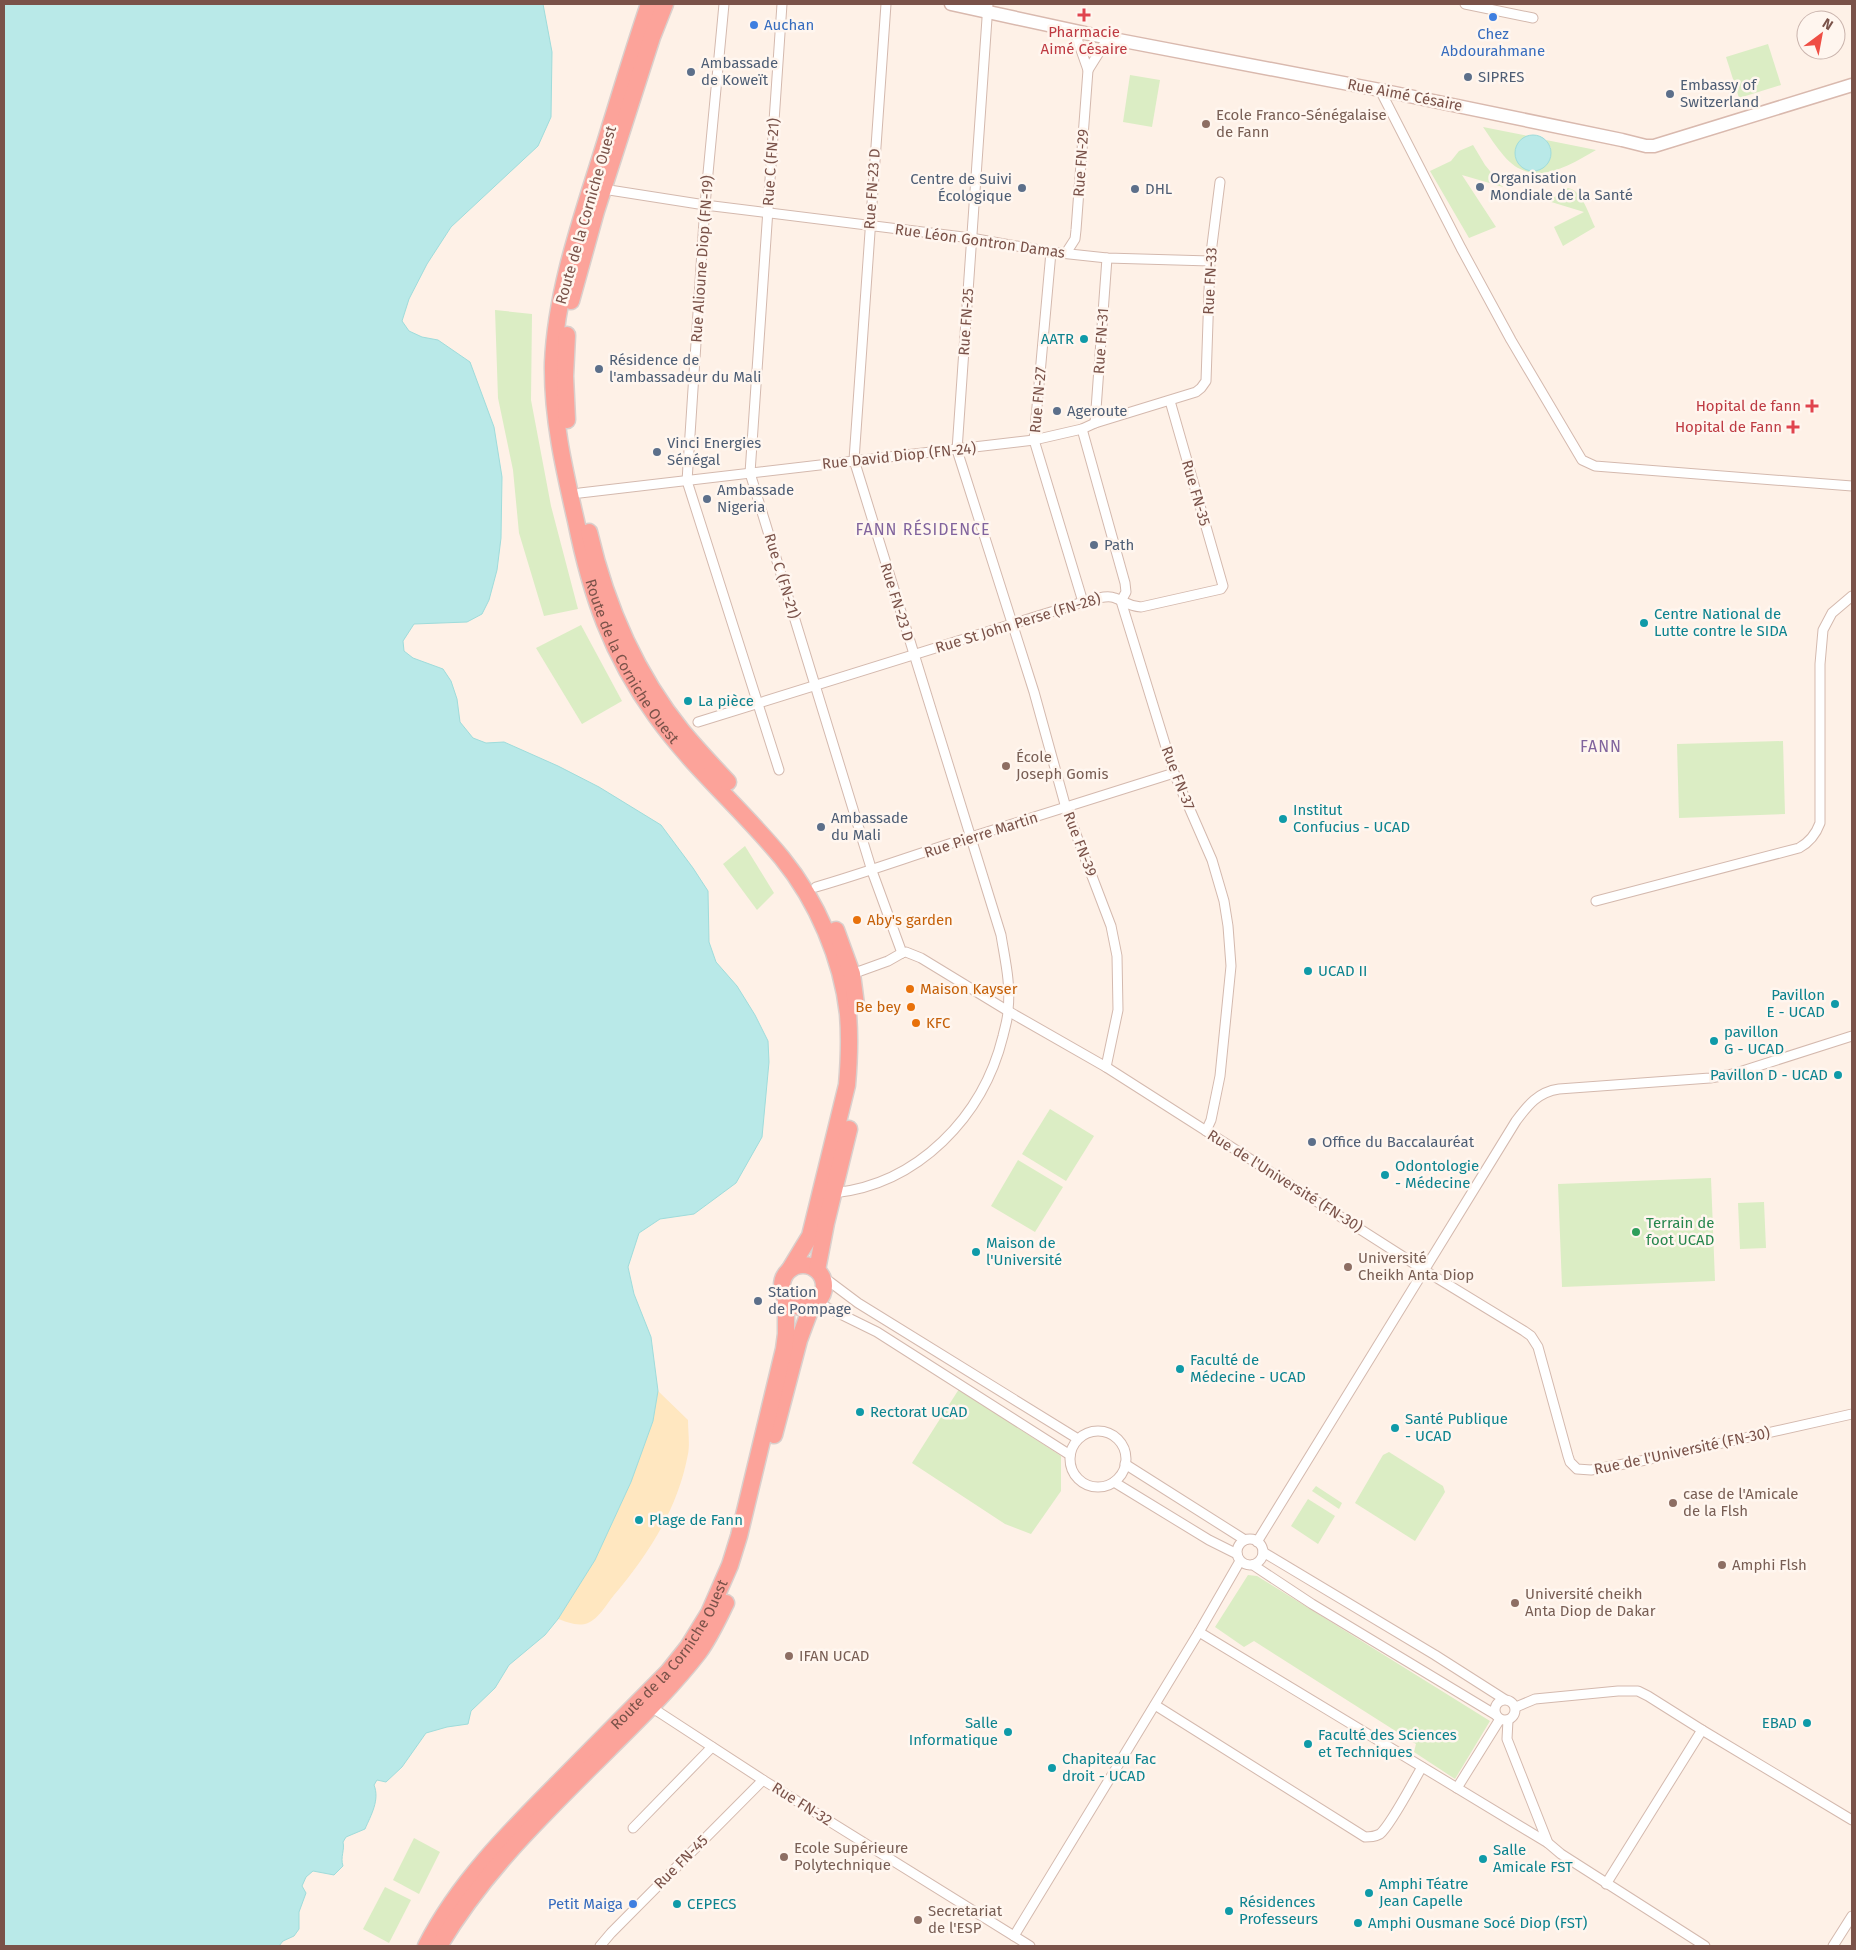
<svg xmlns="http://www.w3.org/2000/svg" width="1856" height="1950" font-family="'Fira Sans',sans-serif">
<style>
.green{fill:#dbedc4}
.sand{fill:#ffe7c0}
.water{fill:#b9e9e8;stroke:#9fdcdb}
.lines{fill:none;stroke-linecap:round;stroke-linejoin:round}
.street-casing{stroke:#d4b9ae;stroke-width:11}
.secondary-casing{stroke:#d9b9ae;stroke-width:15}
.highway-casing{stroke:#dacfcc;stroke-width:19}
.street{stroke:#fff;stroke-width:9}
.secondary{stroke:#fff;stroke-width:12}
.highway{stroke:#fca39a;stroke-width:16}
.health-dot{fill:#e0444e;stroke:#fff6ef;stroke-width:2}
.shop-dot{fill:#3f7fe0;stroke:#fff6ef;stroke-width:2}
.service-dot{fill:#5c6f8a;stroke:#fff6ef;stroke-width:2}
.education-dot{fill:#8d6e63;stroke:#fff6ef;stroke-width:2}
.culture-dot{fill:#0f9aa8;stroke:#fff6ef;stroke-width:2}
.food-dot{fill:#e8710a;stroke:#fff6ef;stroke-width:2}
.leisure-dot{fill:#2e9e5b;stroke:#fff6ef;stroke-width:2}
.labels{text-anchor:middle;stroke-width:5;stroke-linejoin:round;paint-order:stroke}
.shop-label{font-size:15px;fill:#366cbe;stroke:#fff6ef;text-anchor:start}
.health-label{font-size:15px;fill:#be3a42;stroke:#fff6ef;text-anchor:end}
.service-label{font-size:15px;fill:#4e5e75;stroke:#fff6ef;text-anchor:start}
.street-label{font-size:15px;fill:#7a5249;stroke:#fff6ef}
.education-label{font-size:15px;fill:#785e54;stroke:#fff6ef;text-anchor:start}
.culture-label{font-size:15px;fill:#0d838f;stroke:#fff6ef;text-anchor:start}
.food-label{font-size:15px;fill:#c56008;stroke:#fff6ef;text-anchor:start}
.leisure-label{font-size:15px;fill:#27864d;stroke:#fff6ef;text-anchor:start}
.neighbourhood-label{font-size:16px;letter-spacing:1px;fill:#81649d;stroke:#fff6ef}
</style>
<rect width="100%" height="100%" fill="#fef1e7"/>
<!-- green -->
<g class="green">
<polygon points="1768,44 1781,85 1739,98 1726,57"/>
<polygon points="1130,75 1160,80 1152,127 1123,122"/>
<path d="M1483,127l45,9c-10,6 -13,12 -12,23l35,-11 -5,-8 50,10c-29,17 -64,39 -92,6 -8,-9 -14,-19 -21,-29z"/>
<polygon points="1473,145 1485,165 1503,187 1462,175 1496,227 1469,238 1430,171 1451,161 1459,151"/>
<path d="M1568,188c14,2 21,27 27,39l-32,19 -9,-19 30,-15 -36,-11z"/>
<polygon points="495,310 532,314 531,400 551,506 578,609 544,616 519,533 513,470 498,398"/>
<polygon points="581,625 622,701 582,724 536,648"/>
<polygon points="1783,741 1785,814 1679,818 1677,744"/>
<polygon points="745,846 774,893 757,910 723,864"/>
<polygon points="1050,1109 1094,1136 1066,1181 1022,1154"/>
<polygon points="1018,1160 1063,1187 1035,1232 991,1206"/>
<polygon points="1711,1178 1715,1281 1562,1287 1558,1184"/>
<polygon points="1764,1202 1766,1248 1740,1249 1738,1203"/>
<polygon points="959,1389 1061,1456 1061,1491 1031,1534 1005,1524 912,1463"/>
<polygon points="1389,1452 1443,1486 1445,1492 1415,1541 1355,1503 1383,1455"/>
<polygon points="1316,1486 1342,1503 1339,1509 1312,1491"/>
<polygon points="1308,1499 1335,1516 1318,1544 1291,1526"/>
<polygon points="1248,1575 1257,1576 1490,1721 1455,1779 1414,1752 1416,1744 1254,1641 1244,1647 1215,1627"/>
<polygon points="414,1838 440,1852 419,1894 393,1880"/>
<polygon points="385,1887 411,1900 389,1943 363,1929"/>
</g>
<!-- sand -->
<path class="sand" d="M658,1391l30,29c0,11 2,24 0,34 -10,54 -39,100 -74,141 -7,9 -16,24 -26,28 -10,4 -21,-1 -30,-4l37,-59 36,-78 22,-61z"/>
<!-- water -->
<g class="water">
<path d="M4,4h539l9,48 -1,65 -13,29 -87,81 -24,37 -18,35 -7,22 7,10 13,6 16,3 32,22 24,65 8,50 -1,61 -4,32 -8,30 -7,14 -15,8 -53,2 -11,17 1,10 9,7 30,11 8,12 6,18 3,23 13,16 13,5 18,-1 54,24 41,21 62,38 32,43 15,23 1,51 7,20 21,24 18,29 13,26 1,21 -7,75 -26,46 -42,31 -34,5 -21,14 -11,34 6,27 17,43 7,54 -5,30 -22,61 -36,78 -37,59 -13,16 -36,30 -14,23 -24,23 -3,13 -21,3 -21,6 -24,34 -16,15 -9,-2 -3,5c6,15 -3,30 -9,44l-19,8 -3,5c2,8 -3,15 0,24l-9,9 -21,-4 -7,6 -4,9 4,7 -7,19v17l-5,7 -11,5 -4,5h-275z"/>
<circle cx="1533" cy="153" r="18"/>
</g>
<g class="lines">
<defs>
<g id="street">
<polyline points="724,4 705,205 687,481 779,770"/>
<polyline points="782,4 750,473 872,871 902,953"/>
<polyline points="988,4 957,450 1034,692 1066,808 1111,926 1117,956 1118,1010 1106,1067"/>
<polyline points="1465,4 1533,18"/>
<polyline points="1088,70 1108,38"/>
<polyline points="1380,90 1461,248 1511,340 1582,460 1595,466 1852,486"/>
<polyline points="603,189 705,205 971,238 1051,252 1107,258 1210,261"/>
<polyline points="1051,252 1034,440 1083,602"/>
<polyline points="1066,253 1075,239 1076,230 1088,70 1074,30"/>
<polyline points="1095,423 1107,258"/>
<polyline points="1082,429 1125,583 1126,592 1121,601 1174,773 1212,860 1224,901 1228,926 1231,966 1220,1076 1211,1120 1206,1131"/>
<polyline points="580,493 1034,440 1082,429 1095,423 1196,392 1201,388 1206,381 1210,261 1220,182"/>
<path d="M698,722l385,-120c10,-2 23,-8 32,-4 12,4 12,8 26,9l80,-18 2,-3 -53,-185"/>
<path d="M816,887c52,-15 103,-34 155,-50 68,-22 135,-42 203,-64"/>
<path d="M1596,901l203,-53c11,-6 17,-14 21,-25v-159l3,-34 9,-17 20,-17"/>
<polyline points="902,953 906,952 921,958 1008,1011 1106,1067 1424,1270 1524,1331 1531,1336 1538,1347 1568,1456 1570,1462 1577,1469 1591,1470 1646,1460 1852,1414"/>
<polyline points="852,974 888,961 902,953"/>
<path d="M834,1193c84,-9 149,-76 169,-157 2,-9 5,-17 5,-26 3,-26 -3,-50 -7,-75l-147,-475 32,-456"/>
<polyline points="822,1276 858,1303 1078,1439"/>
<polyline points="816,1302 877,1332 1070,1455"/>
<circle cx="1098" cy="1459" r="28"/>
<polyline points="1125,1464 1245,1540"/>
<polyline points="1114,1482 1209,1540 1237,1554"/>
<circle cx="1250" cy="1552" r="13"/>
<path d="M1257,1542l259,-421c12,-16 22,-29 43,-32l151,-11 23,-4 119,-38"/>
<polyline points="1263,1552 1435,1655 1504,1699"/>
<polyline points="1253,1565 1312,1604 1496,1715"/>
<polyline points="1199,1632 1548,1843"/>
<circle cx="1505" cy="1710" r="10"/>
<path d="M1155,1705l210,132c6,0 9,0 15,-3 11,-9 33,-52 42,-67"/>
<polyline points="651,1707 763,1780 1030,1946"/>
<polyline points="1516,1707 1535,1699 1618,1691 1638,1691 1648,1696 1702,1730 1852,1820"/>
<polyline points="1508,1720 1507,1739 1548,1843 1561,1854 1705,1946"/>
<polyline points="1457,1788 1500,1719"/>
<polyline points="633,1828 712,1747"/>
<polyline points="1606,1884 1702,1730"/>
<polyline points="1014,1936 1199,1632 1240,1561"/>
<polyline points="600,1946 611,1933 763,1780"/>
<polyline points="1833,1946 1852,1916"/>
</g>
<polyline id="secondary" points="951,4 1108,38 1380,90 1622,140 1646,146 1654,146 1852,85"/>
<g id="highway">
<path id="s1" d="M649,4c-17,50 -32,101 -48,152 -21,67 -45,136 -48,207 -1,54 11,106 23,158 15,74 35,133 80,195 37,52 86,93 126,142 35,43 60,101 66,156 2,24 1,48 -1,71l-37,151 -20,33"/>
<polyline points="571,301 596,211 652,37 665,4"/>
<polyline points="567,335 565,376 567,420"/>
<path d="M589,532c17,73 46,141 93,199 15,18 31,35 46,51"/>
<polyline points="836,930 852,974 856,1005"/>
<circle cx="803" cy="1286" r="21"/>
<polyline points="817,1270 826,1223 849,1129"/>
<polyline points="774,1435 799,1340 812,1305"/>
<path id="s2" d="M426,1946c32,-63 82,-113 132,-163 37,-37 73,-74 110,-111l20,-25 21,-34 21,-48 9,-29 45,-187 2,-15v-37"/>
<path d="M439,1946c46,-77 107,-134 170,-197 31,-31 63,-62 90,-97 11,-15 19,-33 27,-49"/>
</g>
</defs>
<!-- street casing -->
<use href="#street" class="street-casing"/>
<!-- secondary casing -->
<use href="#secondary" class="secondary-casing"/>
<!-- highway casing -->
<use href="#highway" class="highway-casing"/>
<!-- street -->
<use href="#street" class="street"/>
<!-- secondary -->
<use href="#secondary" class="secondary"/>
<!-- highway -->
<use href="#highway" class="highway"/>
</g>
<!-- markers -->
<g class="health-dot">
<path d="M1081.5 7.5h5v5h5v5h-5v5h-5v-5h-5v-5h5z"/>
<path d="M1809.5 398.5h5v5h5v5h-5v5h-5v-5h-5v-5h5z"/>
<path d="M1790.5 419.5h5v5h5v5h-5v5h-5v-5h-5v-5h5z"/>
</g>
<g class="shop-dot">
<circle cx="1493" cy="17" r="5"/>
<circle cx="754" cy="25" r="5"/>
<circle cx="633" cy="1904" r="5"/>
</g>
<g class="service-dot">
<circle cx="691" cy="72" r="5"/>
<circle cx="1468" cy="77" r="5"/>
<circle cx="1670" cy="94" r="5"/>
<circle cx="1480" cy="187" r="5"/>
<circle cx="1022" cy="188" r="5"/>
<circle cx="1135" cy="189" r="5"/>
<circle cx="599" cy="369" r="5"/>
<circle cx="1057" cy="411" r="5"/>
<circle cx="657" cy="452" r="5"/>
<circle cx="707" cy="499" r="5"/>
<circle cx="1094" cy="545" r="5"/>
<circle cx="821" cy="827" r="5"/>
<circle cx="1312" cy="1142" r="5"/>
<circle cx="758" cy="1301" r="5"/>
</g>
<g class="education-dot">
<circle cx="1206" cy="124" r="5"/>
<circle cx="1006" cy="766" r="5"/>
<circle cx="1348" cy="1267" r="5"/>
<circle cx="1673" cy="1503" r="5"/>
<circle cx="1722" cy="1565" r="5"/>
<circle cx="1515" cy="1603" r="5"/>
<circle cx="789" cy="1656" r="5"/>
<circle cx="784" cy="1857" r="5"/>
<circle cx="918" cy="1920" r="5"/>
</g>
<g class="culture-dot">
<circle cx="1084" cy="339" r="5"/>
<circle cx="1644" cy="623" r="5"/>
<circle cx="688" cy="701" r="5"/>
<circle cx="1283" cy="819" r="5"/>
<circle cx="1308" cy="971" r="5"/>
<circle cx="1835" cy="1004" r="5"/>
<circle cx="1714" cy="1041" r="5"/>
<circle cx="1838" cy="1075" r="5"/>
<circle cx="1385" cy="1175" r="5"/>
<circle cx="976" cy="1252" r="5"/>
<circle cx="1180" cy="1369" r="5"/>
<circle cx="860" cy="1412" r="5"/>
<circle cx="1395" cy="1428" r="5"/>
<circle cx="639" cy="1520" r="5"/>
<circle cx="1807" cy="1723" r="5"/>
<circle cx="1008" cy="1732" r="5"/>
<circle cx="1308" cy="1744" r="5"/>
<circle cx="1052" cy="1768" r="5"/>
<circle cx="1483" cy="1859" r="5"/>
<circle cx="1369" cy="1893" r="5"/>
<circle cx="677" cy="1904" r="5"/>
<circle cx="1229" cy="1911" r="5"/>
<circle cx="1358" cy="1923" r="5"/>
</g>
<g class="food-dot">
<circle cx="857" cy="920" r="5"/>
<circle cx="910" cy="989" r="5"/>
<circle cx="911" cy="1007" r="5"/>
<circle cx="916" cy="1023" r="5"/>
</g>
<circle class="leisure-dot" cx="1636" cy="1232" r="5"/>
<g class="labels">
<!-- shop labels -->
<g class="shop-label">
<text x="764" y="30">Auchan</text>
<text x="1493" y="39" text-anchor="middle">Chez<tspan x="1493" dy="17">Abdourahmane</tspan></text>
<text x="623" y="1909" text-anchor="end">Petit Maiga</text>
</g>
<!-- health labels -->
<g class="health-label">
<text x="1084" y="37" text-anchor="middle">Pharmacie<tspan x="1084" dy="17">Aimé Césaire</tspan></text>
<text x="1801" y="411">Hopital de fann</text>
<text x="1782" y="432">Hopital de Fann</text>
</g>
<!-- service labels -->
<g class="service-label">
<text x="701" y="68">Ambassade<tspan x="701" dy="17">de Koweït</tspan></text>
<text x="1478" y="82">SIPRES</text>
<text x="1680" y="90">Embassy of<tspan x="1680" dy="17">Switzerland</tspan></text>
<text x="1490" y="183">Organisation<tspan x="1490" dy="17">Mondiale de la Santé</tspan></text>
<text x="1012" y="184" text-anchor="end">Centre de Suivi<tspan x="1012" dy="17">Écologique</tspan></text>
<text x="1145" y="194">DHL</text>
<text x="609" y="365">Résidence de<tspan x="609" dy="17">l'ambassadeur du Mali</tspan></text>
<text x="1067" y="416">Ageroute</text>
<text x="667" y="448">Vinci Energies<tspan x="667" dy="17">Sénégal</tspan></text>
<text x="717" y="495">Ambassade<tspan x="717" dy="17">Nigeria</tspan></text>
<text x="1104" y="550">Path</text>
<text x="831" y="823">Ambassade<tspan x="831" dy="17">du Mali</tspan></text>
<text x="1322" y="1147">Office du Baccalauréat</text>
<text x="768" y="1297">Station<tspan x="768" dy="17">de Pompage</tspan></text>
</g>
<!-- street labels -->
<g class="street-label">
<text transform="translate(1405 95) rotate(11)" y="5">Rue Aimé Césaire</text>
<text transform="translate(771 162) rotate(-86)" y="5">Rue C (FN-21)</text>
<text transform="translate(1081 163) rotate(-86)" y="5">Rue FN-29</text>
<text transform="translate(872 189) rotate(-86)" y="5">Rue FN-23 D</text>
<text transform="translate(586 215) rotate(-74)" y="5">Route de la Corniche Ouest</text>
<text transform="translate(980 241) rotate(8)" y="5">Rue Léon Gontron Damas</text>
<text transform="translate(702 259) rotate(-86)" y="5">Rue Alioune Diop (FN-19)</text>
<text transform="translate(1210 281) rotate(-87)" y="5">Rue FN-33</text>
<text transform="translate(966 322) rotate(-86)" y="5">Rue FN-25</text>
<text transform="translate(1101 341) rotate(-86)" y="5">Rue FN-31</text>
<text transform="translate(1038 400) rotate(-85)" y="5">Rue FN-27</text>
<text transform="translate(899 456) rotate(-6)" y="5">Rue David Diop (FN-24)</text>
<text transform="translate(1196 493) rotate(74)" y="5">Rue FN-35</text>
<text transform="translate(782 576) rotate(73)" y="5">Rue C (FN-21)</text>
<text transform="translate(897 602) rotate(73)" y="5">Rue FN-23 D</text>
<text transform="translate(1018 623) rotate(-17)" y="5">Rue St John Perse (FN-28)</text>
<text dy="5" stroke="none"><textPath href="#s1" startOffset="685">Route de la Corniche Ouest</textPath></text>
<text transform="translate(1178 778) rotate(69)" y="5">Rue FN-37</text>
<text transform="translate(981 835) rotate(-18)" y="5">Rue Pierre Martin</text>
<text transform="translate(1080 844) rotate(69)" y="5">Rue FN-39</text>
<text transform="translate(1285 1181) rotate(32)" y="5">Rue de l'Université (FN-30)</text>
<text transform="translate(1682 1451) rotate(-12)" y="5">Rue de l'Université (FN-30)</text>
<text dy="5" stroke="none"><textPath href="#s2" startOffset="382">Route de la Corniche Ouest</textPath></text>
<text transform="translate(802 1804) rotate(32)" y="5">Rue FN-32</text>
<text transform="translate(681 1862) rotate(-45)" y="5">Rue FN-45</text>
</g>
<!-- education labels -->
<g class="education-label">
<text x="1216" y="120">Ecole Franco-Sénégalaise<tspan x="1216" dy="17">de Fann</tspan></text>
<text x="1016" y="762">École<tspan x="1016" dy="17">Joseph Gomis</tspan></text>
<text x="1358" y="1263">Université<tspan x="1358" dy="17">Cheikh Anta Diop</tspan></text>
<text x="1683" y="1499">case de l'Amicale<tspan x="1683" dy="17">de la Flsh</tspan></text>
<text x="1732" y="1570">Amphi Flsh</text>
<text x="1525" y="1599">Université cheikh<tspan x="1525" dy="17">Anta Diop de Dakar</tspan></text>
<text x="799" y="1661">IFAN UCAD</text>
<text x="794" y="1853">Ecole Supérieure<tspan x="794" dy="17">Polytechnique</tspan></text>
<text x="928" y="1916">Secretariat<tspan x="928" dy="17">de l'ESP</tspan></text>
</g>
<!-- culture labels -->
<g class="culture-label">
<text x="1074" y="344" text-anchor="end">AATR</text>
<text x="1654" y="619">Centre National de<tspan x="1654" dy="17">Lutte contre le SIDA</tspan></text>
<text x="698" y="706">La pièce</text>
<text x="1293" y="815">Institut<tspan x="1293" dy="17">Confucius - UCAD</tspan></text>
<text x="1318" y="976">UCAD II</text>
<text x="1825" y="1000" text-anchor="end">Pavillon<tspan x="1825" dy="17">E - UCAD</tspan></text>
<text x="1724" y="1037">pavillon<tspan x="1724" dy="17">G - UCAD</tspan></text>
<text x="1828" y="1080" text-anchor="end">Pavillon D - UCAD</text>
<text x="1395" y="1171">Odontologie<tspan x="1395" dy="17">- Médecine</tspan></text>
<text x="986" y="1248">Maison de<tspan x="986" dy="17">l'Université</tspan></text>
<text x="1190" y="1365">Faculté de<tspan x="1190" dy="17">Médecine - UCAD</tspan></text>
<text x="870" y="1417">Rectorat UCAD</text>
<text x="1405" y="1424">Santé Publique<tspan x="1405" dy="17">- UCAD</tspan></text>
<text x="649" y="1525">Plage de Fann</text>
<text x="998" y="1728" text-anchor="end">Salle<tspan x="998" dy="17">Informatique</tspan></text>
<text x="1797" y="1728" text-anchor="end">EBAD</text>
<text x="1318" y="1740">Faculté des Sciences<tspan x="1318" dy="17">et Techniques</tspan></text>
<text x="1062" y="1764">Chapiteau Fac<tspan x="1062" dy="17">droit - UCAD</tspan></text>
<text x="1493" y="1855">Salle<tspan x="1493" dy="17">Amicale FST</tspan></text>
<text x="1379" y="1889">Amphi Téatre<tspan x="1379" dy="17">Jean Capelle</tspan></text>
<text x="1239" y="1907">Résidences<tspan x="1239" dy="17">Professeurs</tspan></text>
<text x="687" y="1909">CEPECS</text>
<text x="1368" y="1928">Amphi Ousmane Socé Diop (FST)</text>
</g>
<!-- food labels -->
<g class="food-label">
<text x="867" y="925">Aby's garden</text>
<text x="920" y="994">Maison Kayser</text>
<text x="901" y="1012" text-anchor="end">Be bey</text>
<text x="926" y="1028">KFC</text>
</g>
<!-- leisure labels -->
<g class="leisure-label">
<text x="1646" y="1228">Terrain de<tspan x="1646" dy="17">foot UCAD</tspan></text>
</g>
<!-- neighbourhood labels -->
<g class="neighbourhood-label">
<text x="923" y="535">FANN RÉSIDENCE</text>
<text x="1601" y="752">FANN</text>
</g>
</g>
<!-- border -->
<rect width="1856" height="1950" fill="none" stroke="#7a5249" stroke-width="10"/>
<!-- north arrow -->
<g transform="translate(1821 35) rotate(32)"><circle r="24" fill="#fff6ef" stroke="#cab4ad"/>
<path d="M0-4L9 19L0 12L-9 19Z" fill="#ef4e44"/>
<text y="-8" font-size="14" font-weight="bold" text-anchor="middle" fill="#7a5249">N</text>
</g>
</svg>
